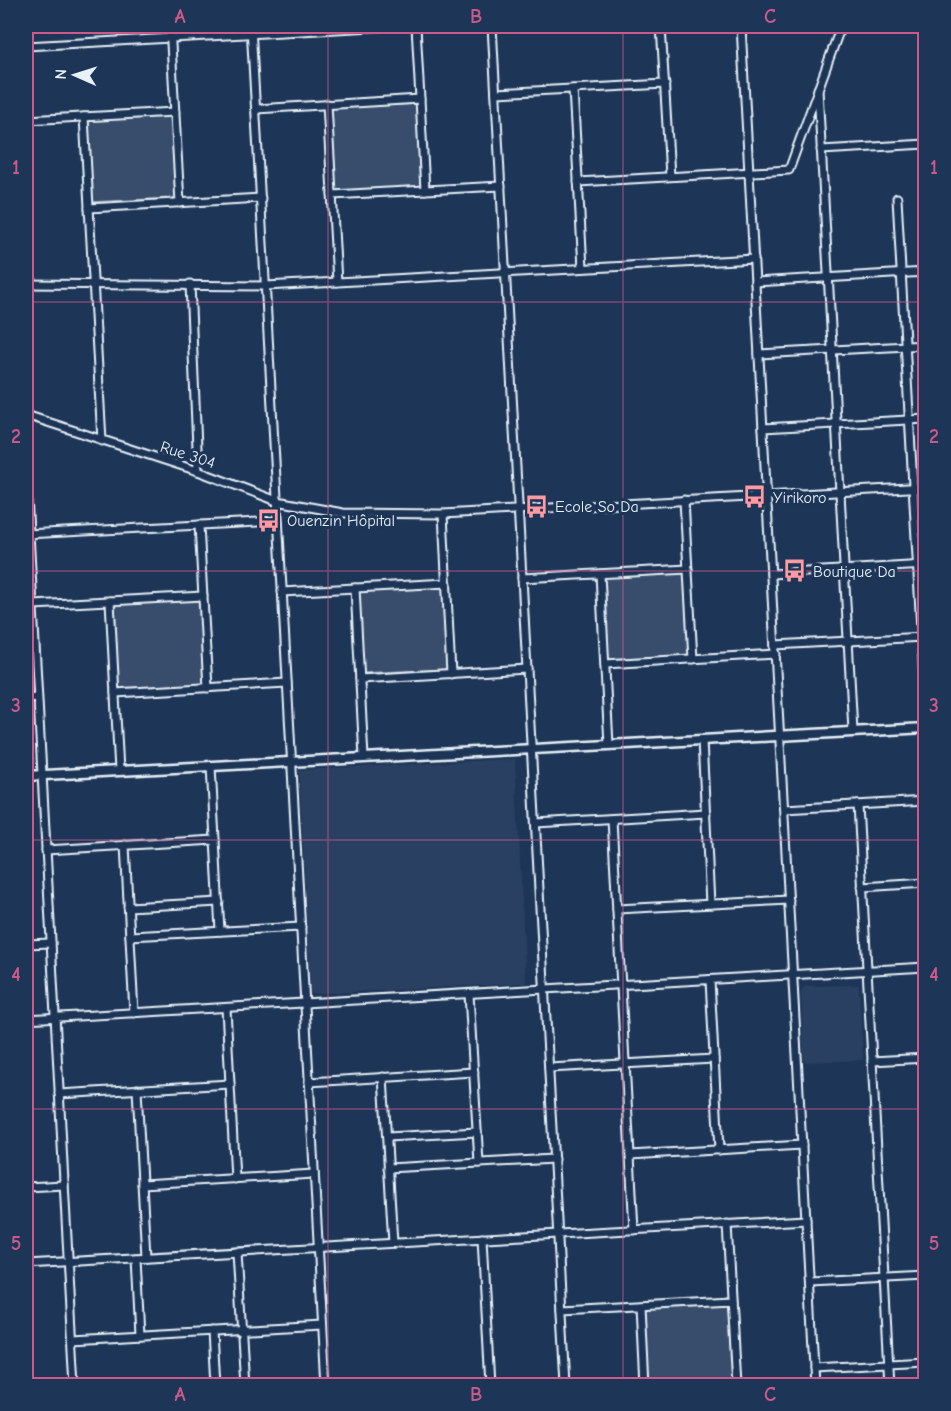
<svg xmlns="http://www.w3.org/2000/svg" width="951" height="1411" font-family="'Comic Neue',sans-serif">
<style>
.built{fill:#2a4162}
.green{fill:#374d6c;stroke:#909fb2;stroke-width:1.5}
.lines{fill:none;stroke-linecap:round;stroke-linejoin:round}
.minor-casing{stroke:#e8f1f8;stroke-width:11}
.tertiary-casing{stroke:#e8f1f8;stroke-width:13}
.minor{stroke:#1d3557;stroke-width:7}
.tertiary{stroke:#1d3557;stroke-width:8}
.grid{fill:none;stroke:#cd598a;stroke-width:1.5;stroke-opacity:0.55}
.labels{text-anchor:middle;stroke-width:6;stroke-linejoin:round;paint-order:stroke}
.street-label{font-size:16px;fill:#e8f1f8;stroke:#1d3557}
.poi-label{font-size:16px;fill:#e8f1f8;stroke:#1d3557;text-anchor:start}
.neatline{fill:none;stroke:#cd598a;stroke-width:2}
.grid-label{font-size:20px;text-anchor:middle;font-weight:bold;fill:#cd598a}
</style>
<rect width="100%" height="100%" fill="#1d3557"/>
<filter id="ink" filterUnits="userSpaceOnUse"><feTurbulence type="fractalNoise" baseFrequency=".0167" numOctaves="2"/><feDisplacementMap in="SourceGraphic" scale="12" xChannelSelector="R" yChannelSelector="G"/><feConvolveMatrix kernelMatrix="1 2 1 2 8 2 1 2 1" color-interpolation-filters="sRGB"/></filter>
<g filter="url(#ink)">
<!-- built -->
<g class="built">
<polygon points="515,759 526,983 311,994 299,770"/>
<polygon points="859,985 863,1060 804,1062 801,991 806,986"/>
</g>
<!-- green -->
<g class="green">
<polygon points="417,104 420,187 335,192 331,108"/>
<polygon points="172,115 176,198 90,202 87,119"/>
<polygon points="687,572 691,655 606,659 602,576"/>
<polygon points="444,586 448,669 363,673 359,590"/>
<polygon points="200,600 204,684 118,688 115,605"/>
<polygon points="729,1302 733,1385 648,1385 644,1306"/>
</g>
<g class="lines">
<defs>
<g id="minor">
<polyline points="170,26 180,203"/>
<polyline points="251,26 326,1386"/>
<polyline points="416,26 425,190"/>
<polyline points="492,26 566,1386"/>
<polyline points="661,26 670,176"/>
<polyline points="741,26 815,1386"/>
<polyline points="26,46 391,26"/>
<polyline points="573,89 583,268"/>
<polyline points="818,89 853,731"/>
<polyline points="496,93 665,84"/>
<polyline points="327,104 337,282"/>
<polyline points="256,109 420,99"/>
<polyline points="84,117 102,441"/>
<polyline points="26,120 175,112"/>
<polyline points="821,150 926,144"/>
<polyline points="578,182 789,170 841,26"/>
<polyline points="332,195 501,186"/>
<polyline points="897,198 926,719"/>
<polyline points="89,208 261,198"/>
<polyline points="755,282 926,272"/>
<polyline points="26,284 266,286 754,259"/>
<polyline points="190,284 198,471"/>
<polyline points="759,354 926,345"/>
<polyline points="26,415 198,471 277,501 343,513 443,514 926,487"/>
<polyline points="763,428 926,419"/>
<polyline points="26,477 75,1386"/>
<polyline points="684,500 693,659"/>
<polyline points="443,514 451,674"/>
<polyline points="199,525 208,688"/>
<polyline points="26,534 278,521"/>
<polyline points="600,574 609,745"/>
<polyline points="771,574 926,565"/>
<polyline points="522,578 688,569"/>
<polyline points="355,588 364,758"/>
<polyline points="282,592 447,583"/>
<polyline points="110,601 119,771"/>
<polyline points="33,605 203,596"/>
<polyline points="775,645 923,637"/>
<polyline points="605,664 776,654"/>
<polyline points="360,679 527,669"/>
<polyline points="115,693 287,683"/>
<polyline points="26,698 37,697"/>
<polyline points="702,740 710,904"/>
<polyline points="211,766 220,931"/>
<polyline points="858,805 890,1386"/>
<polyline points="784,809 926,801"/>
<polyline points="612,819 634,1230"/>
<polyline points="536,823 706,813"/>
<polyline points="125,845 134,1013"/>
<polyline points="46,850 215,840"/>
<polyline points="862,887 926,883"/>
<polyline points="128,907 219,902"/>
<polyline points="617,909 789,900"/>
<polyline points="130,936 301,927"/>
<polyline points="26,944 51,943"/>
<polyline points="710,980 719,1150"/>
<polyline points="469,994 479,1163"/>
<polyline points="226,1008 235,1179"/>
<polyline points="26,1019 926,967"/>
<polyline points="872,1061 926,1058"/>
<polyline points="549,1068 714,1059"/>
<polyline points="383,1077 393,1243"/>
<polyline points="309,1082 474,1072"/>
<polyline points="137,1089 146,1257"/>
<polyline points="59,1094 230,1084"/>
<polyline points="387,1137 477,1132"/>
<polyline points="630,1155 802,1145"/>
<polyline points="388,1168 554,1159"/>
<polyline points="142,1184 314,1174"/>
<polyline points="26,1187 64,1185"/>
<polyline points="727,1224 736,1386"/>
<polyline points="482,1238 490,1386"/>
<polyline points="237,1252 245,1386"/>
<polyline points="136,1258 140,1335"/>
<polyline points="26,1264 806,1220"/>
<polyline points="810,1282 926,1276"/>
<polyline points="641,1305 645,1386"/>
<polyline points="562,1309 731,1300"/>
<polyline points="212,1331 215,1386"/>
<polyline points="73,1339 322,1325"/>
<polyline points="814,1368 926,1362"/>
</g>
<polyline id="tertiary" points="26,776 926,728"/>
</defs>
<!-- minor casing -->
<use href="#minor" class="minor-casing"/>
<!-- tertiary casing -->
<use href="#tertiary" class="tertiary-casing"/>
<!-- minor -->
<use href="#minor" class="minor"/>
<!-- tertiary -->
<use href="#tertiary" class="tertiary"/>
</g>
</g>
<!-- grid -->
<path class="grid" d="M328,26v1360M623,26v1360M26,302h900M26,571h900M26,840h900M26,1109h900"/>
<!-- icons -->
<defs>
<symbol id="bus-bare" viewBox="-9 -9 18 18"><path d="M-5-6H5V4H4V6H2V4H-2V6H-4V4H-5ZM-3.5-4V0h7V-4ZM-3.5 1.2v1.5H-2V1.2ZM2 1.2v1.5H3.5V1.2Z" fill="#ff9aa2" stroke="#1d3557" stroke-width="2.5" paint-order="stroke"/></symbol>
</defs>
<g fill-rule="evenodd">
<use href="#bus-bare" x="738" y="480" width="33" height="33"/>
<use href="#bus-bare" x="520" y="490" width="33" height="33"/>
<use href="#bus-bare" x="252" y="504" width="33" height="33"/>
<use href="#bus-bare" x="778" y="554" width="33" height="33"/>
</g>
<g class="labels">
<!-- street labels -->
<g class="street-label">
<text transform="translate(188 454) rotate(18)" y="6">Rue 304</text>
</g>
<!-- poi labels -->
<g class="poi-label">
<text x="773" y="503">Yirikoro</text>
<text x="555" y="512">Ecole So Da</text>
<text x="287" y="526">Ouenzin Hôpital</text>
<text x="813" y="577">Boutique Da</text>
</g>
</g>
<!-- margin -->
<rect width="951" height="1411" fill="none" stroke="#1d3557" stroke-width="66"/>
<!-- north arrow -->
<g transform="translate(75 75) rotate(273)" stroke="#1d3557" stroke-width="4.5" paint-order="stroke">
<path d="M0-4.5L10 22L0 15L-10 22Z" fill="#e8f1f8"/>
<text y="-9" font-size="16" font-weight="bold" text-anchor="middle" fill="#e8f1f8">N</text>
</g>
<rect x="33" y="33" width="885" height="1345" class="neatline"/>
<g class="grid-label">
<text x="180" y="23">A</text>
<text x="476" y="23">B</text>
<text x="770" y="23">C</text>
<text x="16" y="174">1</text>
<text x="934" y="174">1</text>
<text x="16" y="443">2</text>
<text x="934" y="443">2</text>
<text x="16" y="712">3</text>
<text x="934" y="712">3</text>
<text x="16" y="981">4</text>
<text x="934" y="981">4</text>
<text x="16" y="1250">5</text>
<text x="934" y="1250">5</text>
<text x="180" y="1401">A</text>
<text x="476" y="1401">B</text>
<text x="770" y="1401">C</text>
</g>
</svg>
